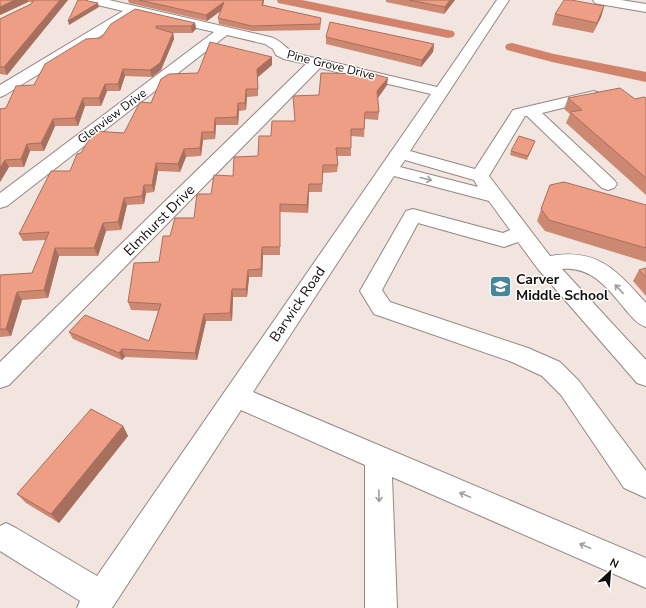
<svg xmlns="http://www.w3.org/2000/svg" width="646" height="608" font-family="'Nunito Sans',sans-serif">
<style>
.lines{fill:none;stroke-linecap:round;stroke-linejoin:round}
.canal{fill:#d1846b;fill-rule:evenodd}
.minor-casing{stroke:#948783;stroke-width:2}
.minor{fill:#fff;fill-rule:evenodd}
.wall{fill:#cd8872}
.shaded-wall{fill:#a76f5d}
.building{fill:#ee9e85;stroke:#a76f5d}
.oneway{stroke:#a09f9e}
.labels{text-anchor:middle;stroke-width:3;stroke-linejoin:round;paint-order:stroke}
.far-street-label{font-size:12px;fill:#120e0c;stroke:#fff}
.street-label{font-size:14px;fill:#120e0c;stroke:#fff}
.poi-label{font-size:14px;font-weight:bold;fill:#120e0c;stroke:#fff;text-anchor:start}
</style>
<rect width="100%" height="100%" fill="#f2e4df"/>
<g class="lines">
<!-- canal -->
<g class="canal">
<polygon points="277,0 302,0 448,30 453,31 455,34 453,37 448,38 283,4 278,3"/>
<polygon points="512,43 554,54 646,72 646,82 552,62 507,50 505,47 507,44"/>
</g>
<defs>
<g id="minor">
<path d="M87,0h22l161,37c11,3 15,11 24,16l143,34 60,-87h12l-99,151 65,18 38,-59 81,-19 5,2 3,3 -3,3 -57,14 72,67 3,4 -3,4 -6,2 -6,-2 -75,-72h-2l-36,60 61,80c48,-8 66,14 96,47v24c-10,-4 -14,-10 -21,-18 -17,-21 -34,-43 -63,-40l84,91v26l-9,-3 -99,-114 -20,-27 -14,5 -86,-24 -36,67 8,12 138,46 32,14 19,19 67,90v27l-22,-10 -63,-93 -19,-19 -30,-14 -138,-48 -14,-23 46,-80 7,-2 90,24 7,-3 -21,-29 -95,-25 -141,216 393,166v30l-254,-111 5,131h-32v-143l-124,-55 -129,198h-35l3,-7 -80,-50v-25l6,-3 10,5 81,48 334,-482 -111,-26 -311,317 -9,3v-26l306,-298 -22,-5 -8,-4 -3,-6 -8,-5 -38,-9 -220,171 -7,2v-15l214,-161 -78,-18 -131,81 -5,2v-12l123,-74 -34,-8zM405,160l69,20 4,7 -78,-20z"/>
<polygon points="593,0 621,0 646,4 646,12 599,4 595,3"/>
</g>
</defs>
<!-- minor casing -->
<use href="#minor" class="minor-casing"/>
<!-- minor -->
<use href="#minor" class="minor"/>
</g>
<!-- wall -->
<g class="wall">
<polygon points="0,0 68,0 7,75 0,74 0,19 31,4 32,2 28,2 0,15"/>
<polygon points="128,0 264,0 263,5 321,23 320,30 252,31 219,24 218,18 221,11 207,21 129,3"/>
<polygon points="386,0 455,0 444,14 386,2"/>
<polygon points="604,6 601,17 593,33 552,25 555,14"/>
<polygon points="195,23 196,29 192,33 173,33 174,39 161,70 152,77 125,76 120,91 107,91 101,106 85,106 78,126 55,126 44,151 30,151 24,167 9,167 0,182 0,109 6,108 34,85 101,38 111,24"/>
<polygon points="326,37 434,44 433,52 421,67 326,44"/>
<polygon points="272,57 272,65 258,77 258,96 247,97 246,110 239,111 238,125 216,125 215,139 203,140 201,156 186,157 180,172 158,171 154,192 146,193 144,204 127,205 121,230 106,231 98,256 59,256 48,298 22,300 11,336 0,337 0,275 32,273 46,240 23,241 19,234 70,171 81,153 124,133 151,103 198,73"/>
<polygon points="387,85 378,98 379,112 378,120 365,119 364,137 351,136 351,156 337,156 338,165 337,172 323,173 322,192 309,192 308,213 280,212 280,255 263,255 262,277 249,277 247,297 233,297 232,321 206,321 197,360 125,357 122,360 73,339 69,332 149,341 158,311 131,310 128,302 159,262 170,236 194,218 211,194 233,176 258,156 271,136 294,121 319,95"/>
<polygon points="568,98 635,99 646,98 646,195 566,123 570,114 564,109"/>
<polygon points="535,141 527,160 510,155 511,151"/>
<polygon points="550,185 646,205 646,262 545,231 537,221"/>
<polygon points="646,268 646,296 633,281 639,270"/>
<polygon points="123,426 128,436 59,523 26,503 17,494"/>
</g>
<!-- shaded-wall -->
<g class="shaded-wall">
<polygon points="15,0 28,0 28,2 0,15 0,7"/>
<polygon points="60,0 68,0 7,75 4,67"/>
<polygon points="263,0 264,0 262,11 262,5"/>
<polygon points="450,0 455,0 444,14 445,7"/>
<polygon points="224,2 224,8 207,21 206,15"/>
<polygon points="98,3 99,7 69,25 68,21"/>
<polygon points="604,6 601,17 593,33 597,23"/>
<polygon points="195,23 196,29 192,33 191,26"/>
<polygon points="173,33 174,39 161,70 152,77 150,70"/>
<polygon points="434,44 433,52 421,67 422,60"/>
<polygon points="272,57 272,65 258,77 258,96 257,69"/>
<polygon points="123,69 125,76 120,91 118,84"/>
<polygon points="388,78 387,85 377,99 377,91"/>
<polygon points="105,84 107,91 101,106 99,98"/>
<polygon points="246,89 247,97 246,110 245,103"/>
<polygon points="83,98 85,106 78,126 75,118"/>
<polygon points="238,103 239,111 238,125 237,117"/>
<polygon points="215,118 216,125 215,139 214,132"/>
<polygon points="53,119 55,126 44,151 41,143"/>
<polygon points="202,132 203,140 201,156 200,148"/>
<polygon points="27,144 30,151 24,167 21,159"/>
<polygon points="184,149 186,157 180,172 178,164"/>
<polygon points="5,160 9,167 0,182 0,168"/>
<polygon points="156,163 158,171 154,192 152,185"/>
<polygon points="309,184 309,192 308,213 307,205"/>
<polygon points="144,185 146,193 144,204 142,196"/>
<polygon points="124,198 127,205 121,230 118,222"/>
<polygon points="103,223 106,231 98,256 94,248"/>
<polygon points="262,247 263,255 262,277 261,269"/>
<polygon points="55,248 59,256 48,298 44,290"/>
<polygon points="248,270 249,277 247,297 246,289"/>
<polygon points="232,289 233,297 232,321 230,313"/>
<polygon points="17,292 22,300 11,336 6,329"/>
<polygon points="204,314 206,321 197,360 195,353"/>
<polygon points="122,349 125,357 122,360 119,353"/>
<polygon points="123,426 128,436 59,523 51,514"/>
</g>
<!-- building -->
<g class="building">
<polygon points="0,0 15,0 0,7"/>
<polygon points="34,0 60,0 4,67 0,67 0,19 31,4"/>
<polygon points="78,0 87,0 88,1 98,3 68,21"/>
<polygon points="139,0 263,0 262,5 321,18 320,24 252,26 218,18 224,2 206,15"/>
<polygon points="409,0 450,0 445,7"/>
<polygon points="564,0 571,0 604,6 597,23 555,14"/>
<polygon points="135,9 195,23 191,26 156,26 156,28 173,33 160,63 150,70 123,69 118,84 105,84 99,98 83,98 75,118 53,119 41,143 27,144 21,159 5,160 0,168 0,109 6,108 16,86 34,85 45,64 86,39 101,38 111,24"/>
<polygon points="330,22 434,44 422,60 326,37"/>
<polygon points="210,42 272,57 257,69 258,89 246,89 245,103 238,103 237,117 215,118 214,132 202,132 200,148 184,149 178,164 156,163 152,185 144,185 142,196 124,198 118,222 103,223 94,248 55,248 44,290 17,292 6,329 0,329 0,275 32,273 49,232 19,234 51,171 70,171 77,154 81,153 94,131 124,133 140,102 151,103 161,79 169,74 198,73"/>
<polygon points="321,73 374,74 388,78 377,91 379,112 365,112 364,129 351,129 351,148 336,148 338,165 323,165 322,184 309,184 307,205 280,204 280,247 262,247 261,269 248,270 246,289 232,289 230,313 204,314 195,353 122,349 119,353 69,332 85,315 149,341 161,304 128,302 134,263 159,262 163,236 170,236 175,218 194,218 197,194 211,194 214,175 233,176 234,157 258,156 259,136 271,136 272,121 295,121 293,96 319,95"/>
<polygon points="620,88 635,99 644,97 646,98 646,178 570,112 582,110 568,98"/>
<polygon points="519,136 535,141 528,156 511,151"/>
<polygon points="564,182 646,205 646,248 549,220 541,209 550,185"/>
<polygon points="646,268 646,277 639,270"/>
<polygon points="91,409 123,426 51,514 17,494"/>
</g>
<!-- one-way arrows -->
<defs><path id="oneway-shaft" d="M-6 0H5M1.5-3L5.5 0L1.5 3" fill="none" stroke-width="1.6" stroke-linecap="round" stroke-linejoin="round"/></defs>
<g class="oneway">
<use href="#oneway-shaft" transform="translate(426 179) rotate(14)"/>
<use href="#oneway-shaft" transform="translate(619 289) rotate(-133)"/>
<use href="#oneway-shaft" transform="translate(465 495) rotate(-157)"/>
<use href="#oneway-shaft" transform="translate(379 496) rotate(89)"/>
<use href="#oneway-shaft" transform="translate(585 546) rotate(-157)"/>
</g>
<!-- icons -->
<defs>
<symbol id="school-square" viewBox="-11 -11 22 22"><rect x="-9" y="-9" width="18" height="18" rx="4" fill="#46879a" stroke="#fff"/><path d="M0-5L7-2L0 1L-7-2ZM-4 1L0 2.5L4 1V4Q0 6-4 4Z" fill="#fff"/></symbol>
</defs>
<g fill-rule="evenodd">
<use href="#school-square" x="488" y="274" width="25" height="25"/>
</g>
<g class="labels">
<!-- far-street labels -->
<g class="far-street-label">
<text transform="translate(331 65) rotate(14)" y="4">Pine Grove Drive</text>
<text transform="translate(112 116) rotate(-37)" y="4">Glenview Drive</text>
</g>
<!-- street labels -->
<g class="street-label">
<text transform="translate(159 220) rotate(-45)" y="5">Elmhurst Drive</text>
<text transform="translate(297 304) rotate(-56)" y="5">Barwick Road</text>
</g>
<!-- poi labels -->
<g class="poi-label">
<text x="516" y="284">Carver<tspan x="516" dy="16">Middle School</tspan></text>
</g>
</g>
<!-- north arrow -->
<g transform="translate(610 572) rotate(26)" stroke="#ffffff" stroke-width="3" paint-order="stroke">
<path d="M0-3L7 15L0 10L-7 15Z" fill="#120e0c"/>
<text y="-6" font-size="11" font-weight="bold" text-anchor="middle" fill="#120e0c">N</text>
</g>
</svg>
